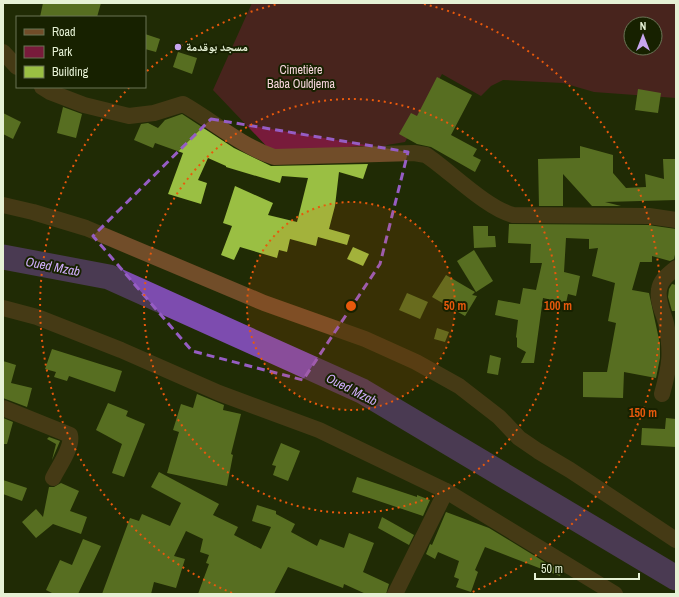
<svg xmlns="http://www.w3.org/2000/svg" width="679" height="597" font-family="'Archivo Narrow','Noto Naskh Arabic',sans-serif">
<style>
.green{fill:#781b3b;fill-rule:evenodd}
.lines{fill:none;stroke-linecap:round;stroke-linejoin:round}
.river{stroke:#7d4caf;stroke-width:25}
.building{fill:#9abf43}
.minor{stroke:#714d29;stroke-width:16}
.marked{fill:none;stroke:#965dc4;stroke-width:3;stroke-dasharray:8 5;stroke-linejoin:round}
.ring{fill:none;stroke:#e8590c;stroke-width:2;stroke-dasharray:2 4}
.poi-dot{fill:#c7a6ef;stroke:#172100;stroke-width:1.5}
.labels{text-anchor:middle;stroke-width:4;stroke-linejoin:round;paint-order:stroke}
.poi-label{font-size:12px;font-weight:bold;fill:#e6f1d5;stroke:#172100;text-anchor:start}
.park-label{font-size:12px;fill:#f7d6dd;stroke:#172100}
.water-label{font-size:13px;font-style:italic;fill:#cfadfa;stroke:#172100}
.centre{fill:#e8590c;stroke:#172100;stroke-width:2}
.ring-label{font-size:12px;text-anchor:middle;font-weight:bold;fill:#e8590c;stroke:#172100;stroke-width:4;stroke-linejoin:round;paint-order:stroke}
</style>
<rect width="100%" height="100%" fill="#202b05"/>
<!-- green -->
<path class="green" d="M252,3h424v95l-82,-6 -31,-9 -60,-3 -12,6 -10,10 -39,-22 -37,68 -18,3 -9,5 -16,-4 -90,6 -59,-62zM631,24h24v24h-24z"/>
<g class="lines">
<!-- river -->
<polyline class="river" points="3,257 109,277 362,391 676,578"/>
</g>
<!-- building -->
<g class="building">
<polygon points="43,3 101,3 97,17 40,17"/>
<polygon points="145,34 160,39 156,52 145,49"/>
<polygon points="178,52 197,58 192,74 173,67"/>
<polygon points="437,77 472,95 451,135 477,149 473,156 481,160 475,172 431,147 417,144 399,134 411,113 417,116"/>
<polygon points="638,89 661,93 658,113 635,110"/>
<polygon points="63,107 82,114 76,138 57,133"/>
<polygon points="3,113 21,122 13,139 3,134"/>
<polygon points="182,114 234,148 271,166 368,164 363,179 339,172 335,206 329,229 350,235 347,245 318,237 316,246 290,239 287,252 279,250 277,258 240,247 234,260 221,255 232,226 223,223 235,186 273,203 268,215 297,222 308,178 282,176 280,183 226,167 226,166 208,158 198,180 207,183 201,204 168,194 183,153 155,143 153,148 134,140 141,124 148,123 158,128 165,120"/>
<polygon points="580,146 613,155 613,173 626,188 646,187 645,174 664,179 663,159 676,159 676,200 605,202 621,206 592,206 563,174 563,206 539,206 538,159 580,158"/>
<polygon points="509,224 648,225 676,229 676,250 674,259 670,261 652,256 652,262 640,262 632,290 649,293 660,344 660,358 656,378 624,372 623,398 583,397 583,372 607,372 616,323 608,321 615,283 592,276 598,248 589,249 589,239 566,238 564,272 580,276 576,296 568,294 566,303 543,298 534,363 521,363 526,352 517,347 517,338 516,337 518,320 495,315 498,300 520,304 523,288 536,290 542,263 530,263 531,244 508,243"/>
<polygon points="473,226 488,226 488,236 495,236 496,247 474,248"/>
<polygon points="353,247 369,254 363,266 347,259"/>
<polygon points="474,250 493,281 476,292 457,261"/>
<polygon points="446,275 475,292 472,295 477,296 465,316 432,297"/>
<polygon points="672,284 676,285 676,311 672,311 668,297 669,289"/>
<polygon points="407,293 428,302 420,319 399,310"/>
<polygon points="437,328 449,332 445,342 434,339"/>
<polygon points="52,349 122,371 115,392 69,376 67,381 54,377 56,372 45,369"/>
<polygon points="490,355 501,358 498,375 487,373"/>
<polygon points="3,361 16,365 11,383 32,388 27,407 3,398"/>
<polygon points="197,394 224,405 223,410 241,414 231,454 233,455 227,486 167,473 179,432 173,430 181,404 193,408"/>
<polygon points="108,403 128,411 126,416 145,424 124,477 112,473 122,444 96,430"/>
<polygon points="3,418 13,422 7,444 3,444"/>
<polygon points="666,418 676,419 676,447 641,445 642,428 665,429"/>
<polygon points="49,437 60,441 52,460 56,444 47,439"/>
<polygon points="281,443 300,451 288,481 273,475 276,466 272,465"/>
<polygon points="159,472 219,504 213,515 238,527 234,535 261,549 271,527 252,521 257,505 276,511 276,514 295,524 291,532 317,546 320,539 344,548 349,533 374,543 363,572 389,584 386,594 366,594 344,584 343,588 288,567 274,594 198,594 209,564 206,563 209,555 200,552 203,539 186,531 174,556 185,559 176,588 154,582 151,594 102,594 130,518 139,521 142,514 170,526 181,503 151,487"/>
<polygon points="357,477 417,497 417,495 430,500 423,516 352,492"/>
<polygon points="3,480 27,488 22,501 3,494"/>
<polygon points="61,483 79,491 70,511 87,517 81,534 53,524 36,538 22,522 36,509 43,517 49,487 54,487"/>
<polygon points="446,512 489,528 561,572 560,576 485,547 475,570 478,572 471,592 456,587 459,579 454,577 459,561 438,552 435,559 426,554 430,544 432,545"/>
<polygon points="382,517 414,535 409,545 378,528"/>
<polygon points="83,539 101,546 78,594 54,594 46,590 60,560 72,565"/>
</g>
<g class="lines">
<!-- minor -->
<g class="minor">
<polyline points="3,52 17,67"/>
<path d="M42,87l8,5 34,13 45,11 25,-3 29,-9c30,17 58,42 91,53l140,-4 12,2c24,16 60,53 87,60l136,1 27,4"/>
<polyline points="3,205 33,212 86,228 264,303 365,339 416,362 459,386 499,417 519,438 538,451 570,470 676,540"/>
<polyline points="3,308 37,317 121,350 219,393 319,430 446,491 615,594"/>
<path d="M662,394c8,-29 10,-41 4,-71 -3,-11 -9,-22 -7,-33 1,-10 10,-16 17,-22"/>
<path d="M3,408l67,27c3,13 -12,32 -17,43"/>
<polyline points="395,594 446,491"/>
</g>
</g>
<!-- marked area -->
<path d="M0 0H679V597H0ZM211,119l197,33 -28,112 -77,116 -111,-29 -99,-115z" fill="#202b05" fill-opacity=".55" fill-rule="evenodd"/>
<path class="marked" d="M211,119l197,33 -28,112 -77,116 -111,-29 -99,-115z"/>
<!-- distance rings -->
<circle cx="351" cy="306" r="104" fill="#e8590c" fill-opacity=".12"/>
<g class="ring">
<circle cx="351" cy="306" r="104"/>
<circle cx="351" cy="306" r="207"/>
<path d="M232 593A311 311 0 0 1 129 88M147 71A311 311 0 0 1 278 4M424 4A311 311 0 0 1 470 593"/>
</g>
<!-- markers -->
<circle class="poi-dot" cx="178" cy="47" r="4"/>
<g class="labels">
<!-- poi labels -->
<g class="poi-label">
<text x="186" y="51">مسجد بوقدمة</text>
</g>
<!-- park labels -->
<g class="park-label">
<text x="301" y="74">Cimetière<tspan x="301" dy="14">Baba Ouldjema</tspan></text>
</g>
<!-- water labels -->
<g class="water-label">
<text transform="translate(53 266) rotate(11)" y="5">Oued Mzab</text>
<text transform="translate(352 389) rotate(27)" y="5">Oued Mzab</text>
</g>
</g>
<circle cx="351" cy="306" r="6" class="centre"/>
<g class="ring-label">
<text x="455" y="310">50 m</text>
<text x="558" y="310">100 m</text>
<text x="643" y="417">150 m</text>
</g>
<!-- border -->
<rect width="679" height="597" fill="none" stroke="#e6f1d5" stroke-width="8"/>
<!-- legend -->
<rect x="16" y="16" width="130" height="72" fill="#172100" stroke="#6a7455"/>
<rect x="24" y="29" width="20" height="6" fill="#714d29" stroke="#6a7455"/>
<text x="52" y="36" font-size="12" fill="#e6f1d5">Road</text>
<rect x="24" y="46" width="20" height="12" fill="#781b3b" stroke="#6a7455"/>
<text x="52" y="56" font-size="12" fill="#e6f1d5">Park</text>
<rect x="24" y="66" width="20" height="12" fill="#9abf43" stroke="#6a7455"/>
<text x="52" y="76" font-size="12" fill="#e6f1d5">Building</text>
<!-- north arrow -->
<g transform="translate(643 36)"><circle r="19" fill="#172100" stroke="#6a7455"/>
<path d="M0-3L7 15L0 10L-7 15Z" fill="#c7a6ef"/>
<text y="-6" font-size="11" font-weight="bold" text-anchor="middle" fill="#e6f1d5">N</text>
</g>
<!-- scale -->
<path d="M535 573v6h104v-6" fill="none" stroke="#e6f1d5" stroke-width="2"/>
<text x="541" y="573" font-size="12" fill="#e6f1d5" stroke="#172100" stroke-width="3" paint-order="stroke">50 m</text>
</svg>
